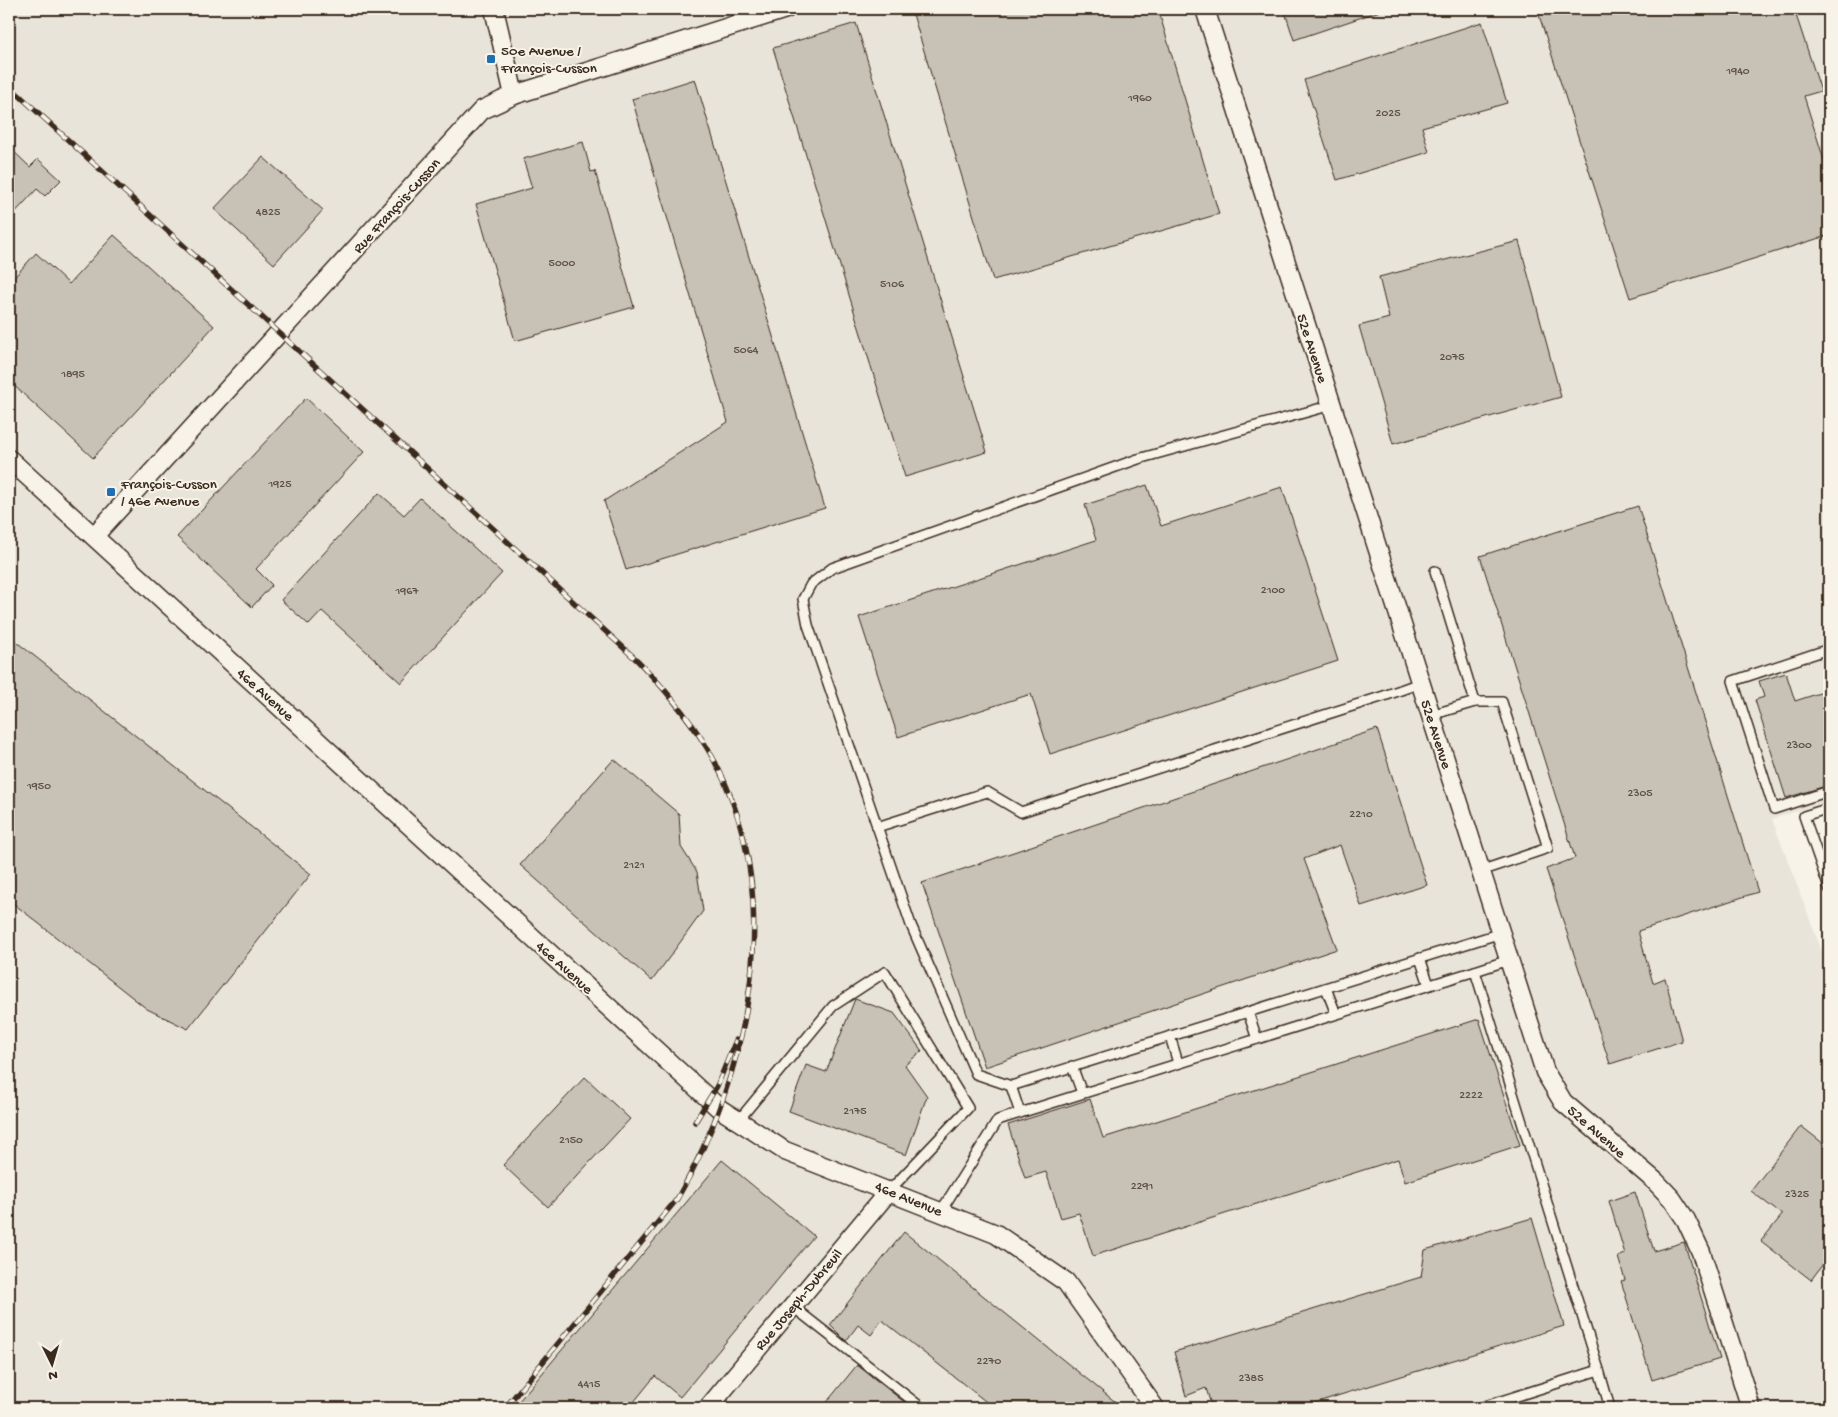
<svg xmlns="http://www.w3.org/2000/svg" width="1838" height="1417" font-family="'Gochi Hand',sans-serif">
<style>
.built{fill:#e9e4d9}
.building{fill:#c8c1b6;stroke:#3b2a1e}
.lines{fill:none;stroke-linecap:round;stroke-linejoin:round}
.lane-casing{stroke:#3b2a1e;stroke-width:12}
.street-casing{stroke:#3b2a1e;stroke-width:21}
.lane{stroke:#f7f3e8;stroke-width:9}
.street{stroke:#f7f3e8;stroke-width:18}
.rail-casing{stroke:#3b2a1e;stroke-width:5.5}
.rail{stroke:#f7f3e8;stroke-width:4;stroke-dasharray:11;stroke-linecap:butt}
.poi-dot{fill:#1f6fb2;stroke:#f7f3e8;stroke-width:2}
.labels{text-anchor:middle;stroke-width:4;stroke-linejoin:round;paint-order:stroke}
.number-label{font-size:12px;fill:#5e5044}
.poi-label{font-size:15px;fill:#3b2a1e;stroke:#f7f3e8;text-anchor:start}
.street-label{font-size:15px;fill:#3b2a1e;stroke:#f7f3e8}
</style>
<rect width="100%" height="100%" fill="#f7f3e8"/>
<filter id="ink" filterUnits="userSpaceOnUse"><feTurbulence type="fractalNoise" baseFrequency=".02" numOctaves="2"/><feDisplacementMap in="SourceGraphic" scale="10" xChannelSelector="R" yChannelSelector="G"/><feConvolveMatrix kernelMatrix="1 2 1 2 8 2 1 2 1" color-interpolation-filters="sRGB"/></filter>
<g filter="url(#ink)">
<!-- built -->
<polygon class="built" points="9,9 1829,9 1829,801 1772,819 1829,970 1829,1408 9,1408"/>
<!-- building -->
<g class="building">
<polygon points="921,9 1158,9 1219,214 993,280 912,11"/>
<polygon points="1284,9 1379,9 1380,11 1294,40"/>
<polygon points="1537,9 1794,9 1821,91 1804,96 1829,176 1829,235 1630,298"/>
<polygon points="1482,22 1507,103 1422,127 1429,152 1337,180 1304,80"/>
<polygon points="856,23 987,452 905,477 773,48"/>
<polygon points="695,79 825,508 626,570 604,501 728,422 632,99"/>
<polygon points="583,142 591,172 595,171 634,307 515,341 476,204 532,188 523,159"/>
<polygon points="9,147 30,167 38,159 61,180 45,196 37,189 9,219"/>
<polygon points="263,157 323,210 274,264 214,209"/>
<polygon points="114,235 214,326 93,458 9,381 9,283 36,253 69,284"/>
<polygon points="1519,241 1561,397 1393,444 1359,326 1389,318 1379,277"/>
<polygon points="306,398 364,452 256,569 272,585 252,607 177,537"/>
<polygon points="1147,485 1161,526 1282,487 1338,661 1050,754 1031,694 898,737 859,617 1096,540 1085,505"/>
<polygon points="379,493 404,515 420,498 502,573 401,683 322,611 309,625 281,600"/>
<polygon points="1638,506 1758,892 1638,931 1653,983 1665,978 1682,1041 1610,1064 1546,869 1575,858 1480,556"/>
<polygon points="9,636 311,874 188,1029 147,1009 9,900"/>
<polygon points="1786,673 1795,701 1829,690 1829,785 1786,798 1755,700 1764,697 1759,681"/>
<polygon points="1377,729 1427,885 1361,906 1340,845 1304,859 1337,949 985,1067 922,883"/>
<polygon points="614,759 679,814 681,847 697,872 703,911 652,981 520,865"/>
<polygon points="855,999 894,1013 922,1051 905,1065 927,1096 906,1155 789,1111 806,1065 826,1072"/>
<polygon points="1479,1019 1520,1145 1405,1182 1398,1159 1093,1256 1079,1213 1061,1218 1046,1172 1025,1178 1008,1125 1090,1099 1103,1138"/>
<polygon points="585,1077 630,1119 548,1207 503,1165"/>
<polygon points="1801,1126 1829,1148 1829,1256 1811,1280 1761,1241 1782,1215 1751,1191"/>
<polygon points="722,1160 814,1236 680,1397 655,1376 629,1408 513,1408"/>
<polygon points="1635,1192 1654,1251 1684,1242 1720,1359 1652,1380 1621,1281 1625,1280 1618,1257 1625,1254 1609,1201"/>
<polygon points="1532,1218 1564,1326 1298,1408 1212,1408 1206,1388 1186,1396 1174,1352 1421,1277 1425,1250"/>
<polygon points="904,1232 1123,1408 994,1408 882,1320 871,1335 858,1325 846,1341 830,1325"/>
<polygon points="857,1365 912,1408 822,1408"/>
</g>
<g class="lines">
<defs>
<g id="lane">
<polyline points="1435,571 1475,702"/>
<polyline points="1829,649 1733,681 1774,809 1829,791"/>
<polyline points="1431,715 1475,702 1502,702 1548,848 1480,871"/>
<polyline points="1829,808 1804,816 1829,888"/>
<polyline points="877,827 987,792 1021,812 1384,696 1420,683"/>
<polyline points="1420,958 1429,985"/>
<polyline points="1475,971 1020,1113 1011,1086 1501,933"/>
<polyline points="1326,988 1336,1014"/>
<polyline points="1248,1012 1257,1039"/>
<polyline points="1170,1036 1178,1063"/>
<polyline points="1072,1066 1082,1093"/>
<polyline points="1011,1086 976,1074 911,925 808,625 803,599 811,584 832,568 1138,459 1332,405"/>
<polyline points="738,1121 833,1006 885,972 968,1108 889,1191"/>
<polyline points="941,1211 998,1120 1020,1113"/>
<polyline points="792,1306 922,1408"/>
<polyline points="1599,1370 1610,1408"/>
<polyline points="1479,1408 1599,1370 1475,971 1509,960"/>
</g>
<g id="street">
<polyline points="494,9 514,95"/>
<polyline points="1205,9 1545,1072 1563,1102 1655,1181 1672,1199 1686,1220 1701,1252 1751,1408"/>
<polyline points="9,459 720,1109 785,1151 996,1234 1066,1282 1155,1408"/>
<polyline points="94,536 482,110 514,95 786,9"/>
<polyline points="708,1408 889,1191"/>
</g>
</defs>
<!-- lane casing -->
<use href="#lane" class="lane-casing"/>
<!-- street casing -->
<use href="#street" class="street-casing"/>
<!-- lane -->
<use href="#lane" class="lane"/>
<!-- street -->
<use href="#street" class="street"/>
<defs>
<g id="rail">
<path d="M9,86l629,575c29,30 56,62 76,99 73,136 36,312 -37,439l-172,209"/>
<polyline points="695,1122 717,1086 736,1040"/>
</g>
</defs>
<!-- rail casing -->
<use href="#rail" class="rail-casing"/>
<!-- rail -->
<use href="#rail" class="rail"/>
</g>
</g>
<!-- markers -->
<g class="poi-dot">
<rect x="486" y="54" width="10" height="10" rx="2.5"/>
<rect x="106" y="487" width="10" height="10" rx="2.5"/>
</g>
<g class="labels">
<!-- number labels -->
<g class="number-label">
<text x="1738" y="74">1940</text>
<text x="1140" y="101">1960</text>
<text x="1388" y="116">2025</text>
<text x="268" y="215">4825</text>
<text x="562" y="266">5000</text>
<text x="892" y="287">5106</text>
<text x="746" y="353">5064</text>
<text x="1452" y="360">2075</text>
<text x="73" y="377">1895</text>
<text x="280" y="487">1925</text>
<text x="1273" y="593">2100</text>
<text x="407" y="594">1967</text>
<text x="1799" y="748">2300</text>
<text x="39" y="789">1950</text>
<text x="1640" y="796">2305</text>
<text x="1361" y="817">2210</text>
<text x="634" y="868">2121</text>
<text x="1471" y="1098">2222</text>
<text x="855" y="1114">2175</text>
<text x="571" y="1143">2150</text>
<text x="1142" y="1189">2291</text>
<text x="1797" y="1197">2325</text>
<text x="989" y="1364">2270</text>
<text x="1251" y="1381">2385</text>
<text x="589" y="1387">4415</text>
</g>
<!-- poi labels -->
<g class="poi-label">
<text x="501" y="55">50e Avenue /<tspan x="501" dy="17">François-Cusson</tspan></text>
<text x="121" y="488">François-Cusson<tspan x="121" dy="17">/ 46e Avenue</tspan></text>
</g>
<!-- street labels -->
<g class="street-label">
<text transform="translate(396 205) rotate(-48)" y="5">Rue François-Cusson</text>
<text transform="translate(1313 348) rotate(72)" y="5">52e Avenue</text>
<text transform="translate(266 694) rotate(42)" y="5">46e Avenue</text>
<text transform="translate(1437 734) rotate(72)" y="5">52e Avenue</text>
<text transform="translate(565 967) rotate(42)" y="5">46e Avenue</text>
<text transform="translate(1597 1131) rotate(41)" y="5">52e Avenue</text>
<text transform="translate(909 1198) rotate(22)" y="5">46e Avenue</text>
<text transform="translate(798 1299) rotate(-50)" y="5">Rue Joseph-Dubreuil</text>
</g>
</g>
<!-- margin -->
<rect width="1838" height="1417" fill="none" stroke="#f7f3e8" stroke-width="30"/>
<rect x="15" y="15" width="1808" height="1387" fill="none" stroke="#3b2a1e" stroke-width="2" filter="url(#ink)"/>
<!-- north arrow -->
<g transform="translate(52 1364) rotate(175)" stroke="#f7f3e8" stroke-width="4" paint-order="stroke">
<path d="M0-4L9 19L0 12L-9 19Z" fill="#3b2a1e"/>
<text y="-8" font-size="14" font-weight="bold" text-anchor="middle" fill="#3b2a1e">N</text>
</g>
</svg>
